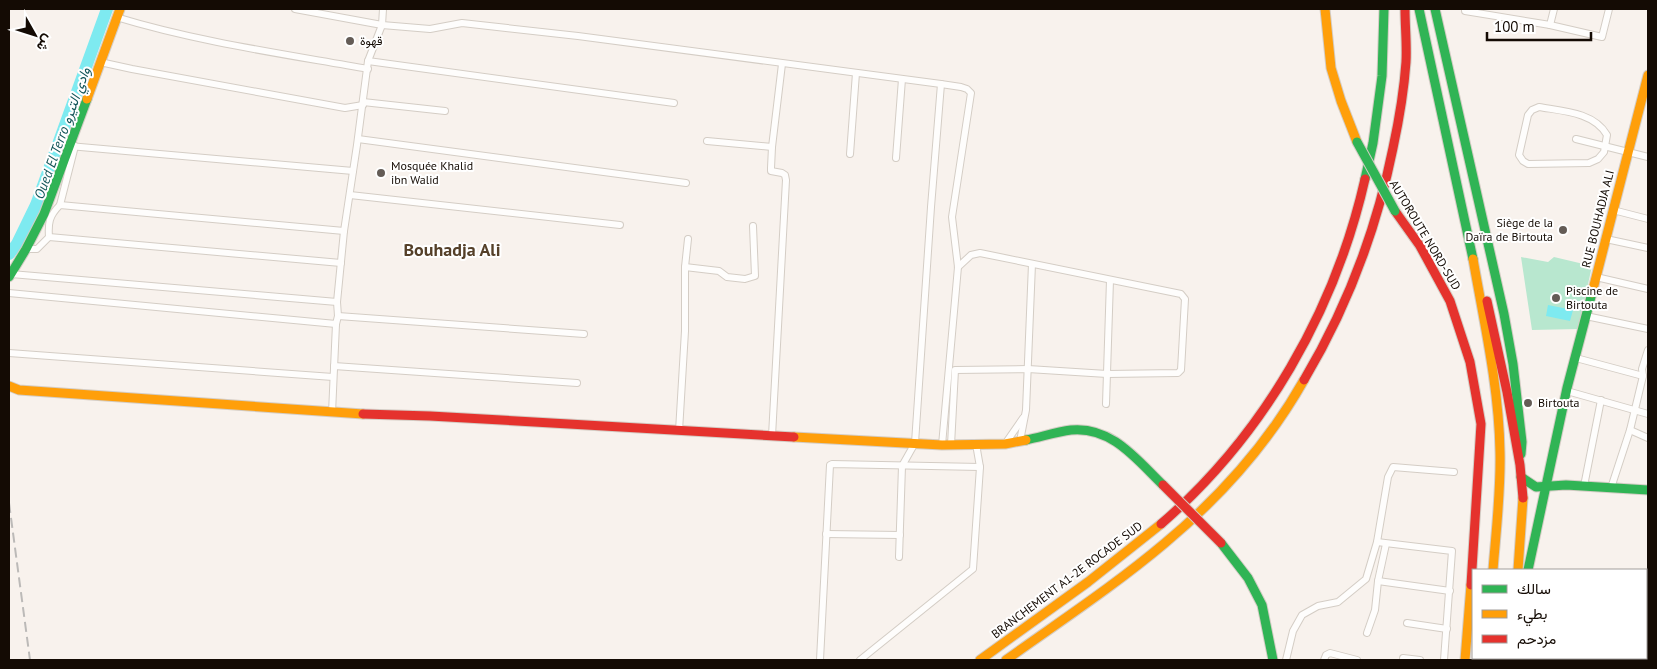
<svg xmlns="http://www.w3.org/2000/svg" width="1657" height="669" font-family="'PT Sans',Vazirmatn,sans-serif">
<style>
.green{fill:#b8e7cf}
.water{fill:#7eeaf0}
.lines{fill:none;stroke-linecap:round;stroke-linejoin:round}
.river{stroke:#7eeaf0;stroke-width:12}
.street-casing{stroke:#d4cdc5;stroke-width:8}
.fast-casing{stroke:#d4cdc5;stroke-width:11}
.slow-casing{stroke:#d4cdc5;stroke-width:11}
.jam-casing{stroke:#d4cdc5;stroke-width:11}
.street{stroke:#fefdfc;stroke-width:6}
.fast{stroke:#30b455;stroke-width:9}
.slow{stroke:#ff9f0a;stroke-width:9}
.jam{stroke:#e5322d;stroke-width:9}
.rail{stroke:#bcbab8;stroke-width:2;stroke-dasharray:10 5;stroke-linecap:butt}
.fast-bridge-casing{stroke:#d4cdc5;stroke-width:11;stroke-linecap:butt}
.jam-bridge-casing{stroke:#d4cdc5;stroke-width:11;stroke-linecap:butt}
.fast-bridge{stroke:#30b455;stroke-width:9}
.jam-bridge{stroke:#e5322d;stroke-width:9}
.poi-dot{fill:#645c56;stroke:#fff;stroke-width:2}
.labels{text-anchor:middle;stroke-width:4;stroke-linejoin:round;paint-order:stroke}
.poi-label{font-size:12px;fill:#140b04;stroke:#fff;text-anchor:start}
.street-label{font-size:12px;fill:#140b04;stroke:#fff}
.water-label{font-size:14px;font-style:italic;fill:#125458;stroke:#fff}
.district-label{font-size:18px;font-weight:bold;fill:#554029;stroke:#fff}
</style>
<rect width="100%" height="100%" fill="#f8f2ed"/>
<!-- green -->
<polygon class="green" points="1521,257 1548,262 1554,257 1592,266 1578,329 1532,330"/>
<!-- water -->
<polygon class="water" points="1548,305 1573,310 1570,321 1546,316"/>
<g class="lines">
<!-- river -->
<polyline class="river" points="9,254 17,244 36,205 107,9"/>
<defs>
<g id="street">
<polyline points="295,9 382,25 430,29 462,23 578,36 941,84 961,87 967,89 971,93 952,217 958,267 942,445"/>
<polyline points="1465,9 1465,11 1550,25 1602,37 1609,9"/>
<path d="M116,17c82,25 168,37 252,52"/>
<polyline points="1550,25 1554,9"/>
<polyline points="368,61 674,103"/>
<polyline points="100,62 132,69 345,108 363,105"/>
<polyline points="363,102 445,111"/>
<path d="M1539,107c23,4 55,5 68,28l-3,17 -6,7 -9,4 -61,1 -5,-3 -4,-6 9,-40 4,-5z"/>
<polyline points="358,139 686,183"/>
<polyline points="1576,139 1648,157"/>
<polyline points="707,141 772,147"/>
<polyline points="69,146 353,171"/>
<polyline points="850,154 856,73"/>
<polyline points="896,158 902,79"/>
<polyline points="350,195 620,225"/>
<polyline points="60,205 75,146"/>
<polyline points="1613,210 1648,219"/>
<polyline points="49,237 341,263"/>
<polyline points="1606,239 1648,248"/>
<path d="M26,249h11l12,-12c-1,-14 0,-21 11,-32l284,26"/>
<polyline points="685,267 719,271 727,277 745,279 755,276 753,226"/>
<polyline points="11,274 337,302"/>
<polyline points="1596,277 1648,289"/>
<polyline points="9,293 336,324"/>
<polyline points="338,316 584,334"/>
<polyline points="1586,316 1648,329"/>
<polyline points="9,353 333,377"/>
<polyline points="1576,358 1643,376"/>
<polyline points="334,366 577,383"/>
<polyline points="1567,391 1648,414"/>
<polyline points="1106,404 1110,280"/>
<polyline points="332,413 336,324 338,316 337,302 344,231 357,145 368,61 382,25 383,9"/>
<polyline points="1630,430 1648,438"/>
<polyline points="679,431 685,331 685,267 688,239"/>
<polyline points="772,436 786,180 785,175 782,173 771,171 771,168 772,147 782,64"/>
<polyline points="1020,441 1026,410 1032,264"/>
<polyline points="1005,444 1023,418"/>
<polyline points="951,445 955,370 1028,369 1107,374 1178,373 1181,370 1185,299 1181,294 980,253 971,255 958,267"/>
<polyline points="1584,486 1601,400"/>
<polyline points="1611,488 1630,430 1643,376 1642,369 1648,350"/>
<polyline points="826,534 900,535"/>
<polyline points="1377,542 1452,551 1444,660"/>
<polyline points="899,557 902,466 915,443 931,207 941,84"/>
<polyline points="1378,581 1450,591"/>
<polyline points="1407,623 1447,629"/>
<polyline points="1367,633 1375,610 1378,581 1386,544"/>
<polyline points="1646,644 1648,644"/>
<polyline points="1403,658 1420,660"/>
<polyline points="820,660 830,465 832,464 980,467"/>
<polyline points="860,660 973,569 980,467 976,444"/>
<polyline points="1286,660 1293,631 1302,615 1318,606 1338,602 1366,579 1377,542 1388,477 1393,467 1454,472"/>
<polyline points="1324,660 1326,655 1330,653 1357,660"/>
</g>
<g id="fast">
<polyline points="1419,9 1473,259"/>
<polyline points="1435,9 1504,314 1513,364 1522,442 1521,454"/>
<polyline points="1365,179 1373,143 1382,76 1384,9"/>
<polyline points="9,277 26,249 44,214 87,99"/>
<path d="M1026,440c15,-3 30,-8 45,-10 41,-4 66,30 92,55"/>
<polyline points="1521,477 1536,487 1566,485 1648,490"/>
<polyline points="1221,543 1248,578 1262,605 1273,660"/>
<polyline points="1528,570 1567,388 1592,293"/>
<polyline points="1508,660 1509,658"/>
</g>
<g id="slow">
<polyline points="1325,9 1331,68 1341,101 1357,142"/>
<polyline points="87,99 120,9"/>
<path d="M1473,259c11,63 26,128 27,193 1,39 -4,79 -7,118"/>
<polyline points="1592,293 1648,75"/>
<polyline points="9,386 19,390 363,414"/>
<polyline points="794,437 942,445 1005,444 1026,440"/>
<polyline points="1518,570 1523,498"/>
<polyline points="980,660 1088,582 1161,524"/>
<path d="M1006,660c53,-38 108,-74 159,-117 54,-45 104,-101 139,-163"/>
<polyline points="1465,660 1471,585"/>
</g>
<g id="jam">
<polyline points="1395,211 1420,246 1450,301 1470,362 1481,424 1471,585"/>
<polyline points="1487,301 1507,392 1520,465 1523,498"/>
<path d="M1304,380c44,-74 72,-148 89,-232 6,-28 11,-57 13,-86 1,-18 -1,-35 -1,-53"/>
<polyline points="363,414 430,416 794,437"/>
<path d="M1161,524c103,-89 174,-213 204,-345"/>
<polyline points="1484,658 1484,660"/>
</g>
</defs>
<!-- street casing -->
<use href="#street" class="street-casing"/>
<!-- fast casing -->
<use href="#fast" class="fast-casing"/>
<!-- slow casing -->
<use href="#slow" class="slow-casing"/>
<!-- jam casing -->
<use href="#jam" class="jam-casing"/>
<!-- street -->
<use href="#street" class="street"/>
<!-- fast -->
<use href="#fast" class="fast"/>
<!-- slow -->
<use href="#slow" class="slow"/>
<!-- jam -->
<use href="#jam" class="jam"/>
<!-- rail -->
<polyline class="rail" points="9,503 30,660"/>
<defs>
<polyline id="fast-bridge" points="1357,142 1395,211"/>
<polyline id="jam-bridge" points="1163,485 1221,543"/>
</defs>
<!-- fast-bridge casing -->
<use href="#fast-bridge" class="fast-bridge-casing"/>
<!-- jam-bridge casing -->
<use href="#jam-bridge" class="jam-bridge-casing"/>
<!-- fast-bridge -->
<use href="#fast-bridge" class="fast-bridge"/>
<!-- jam-bridge -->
<use href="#jam-bridge" class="jam-bridge"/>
</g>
<!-- markers -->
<g class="poi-dot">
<circle cx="350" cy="41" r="5"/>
<circle cx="381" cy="173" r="5"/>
<circle cx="1563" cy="230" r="5"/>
<circle cx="1556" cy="298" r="5"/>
<circle cx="1528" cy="403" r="5"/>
</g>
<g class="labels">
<!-- poi labels -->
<g class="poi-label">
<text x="360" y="45">قهوة</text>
<text x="391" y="170">Mosquée Khalid<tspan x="391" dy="14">ibn Walid</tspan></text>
<text x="1553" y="227" text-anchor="end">Siège de la<tspan x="1553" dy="14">Daïra de Birtouta</tspan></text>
<text x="1566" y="295">Piscine de<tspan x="1566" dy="14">Birtouta</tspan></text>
<text x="1538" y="407">Birtouta</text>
</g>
<!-- street labels -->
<g class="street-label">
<text transform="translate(1598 219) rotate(-76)" y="4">RUE BOUHADJA ALI</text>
<text transform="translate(1425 235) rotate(59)" y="4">AUTOROUTE NORD-SUD</text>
<text transform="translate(1067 580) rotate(-37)" y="4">BRANCHEMENT A1-2E ROCADE SUD</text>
</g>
<!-- water labels -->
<g class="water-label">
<text transform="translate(62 133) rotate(-70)" y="5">Oued El Terro وادي التيرو</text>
</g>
<!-- district labels -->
<g class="district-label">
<text x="452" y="256">Bouhadja Ali</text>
</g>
</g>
<!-- border -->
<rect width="1657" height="669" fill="none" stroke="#140b04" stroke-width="20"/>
<!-- legend -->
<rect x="1472" y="569" width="175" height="90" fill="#ffffff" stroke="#a19d9b"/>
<rect x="1482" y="585" width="25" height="8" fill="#30b455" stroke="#a19d9b"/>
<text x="1517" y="594" font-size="15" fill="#140b04">سالك</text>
<rect x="1482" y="610" width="25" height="8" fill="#ff9f0a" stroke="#a19d9b"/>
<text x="1517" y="619" font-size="15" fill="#140b04">بطيء</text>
<rect x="1482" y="635" width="25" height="8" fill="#e5322d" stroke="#a19d9b"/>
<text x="1517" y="644" font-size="15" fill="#140b04">مزدحم</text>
<!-- north arrow -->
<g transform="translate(35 35) rotate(129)" stroke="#ffffff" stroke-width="4" paint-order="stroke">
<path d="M0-4L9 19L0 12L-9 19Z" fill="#140b04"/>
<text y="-8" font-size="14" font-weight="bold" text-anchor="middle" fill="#140b04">ش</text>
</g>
<!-- scale -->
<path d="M1487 32v8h104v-8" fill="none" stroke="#140b04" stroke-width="2.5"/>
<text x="1494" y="32" font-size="15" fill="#140b04" stroke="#ffffff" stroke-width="4" paint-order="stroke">100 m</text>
</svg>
